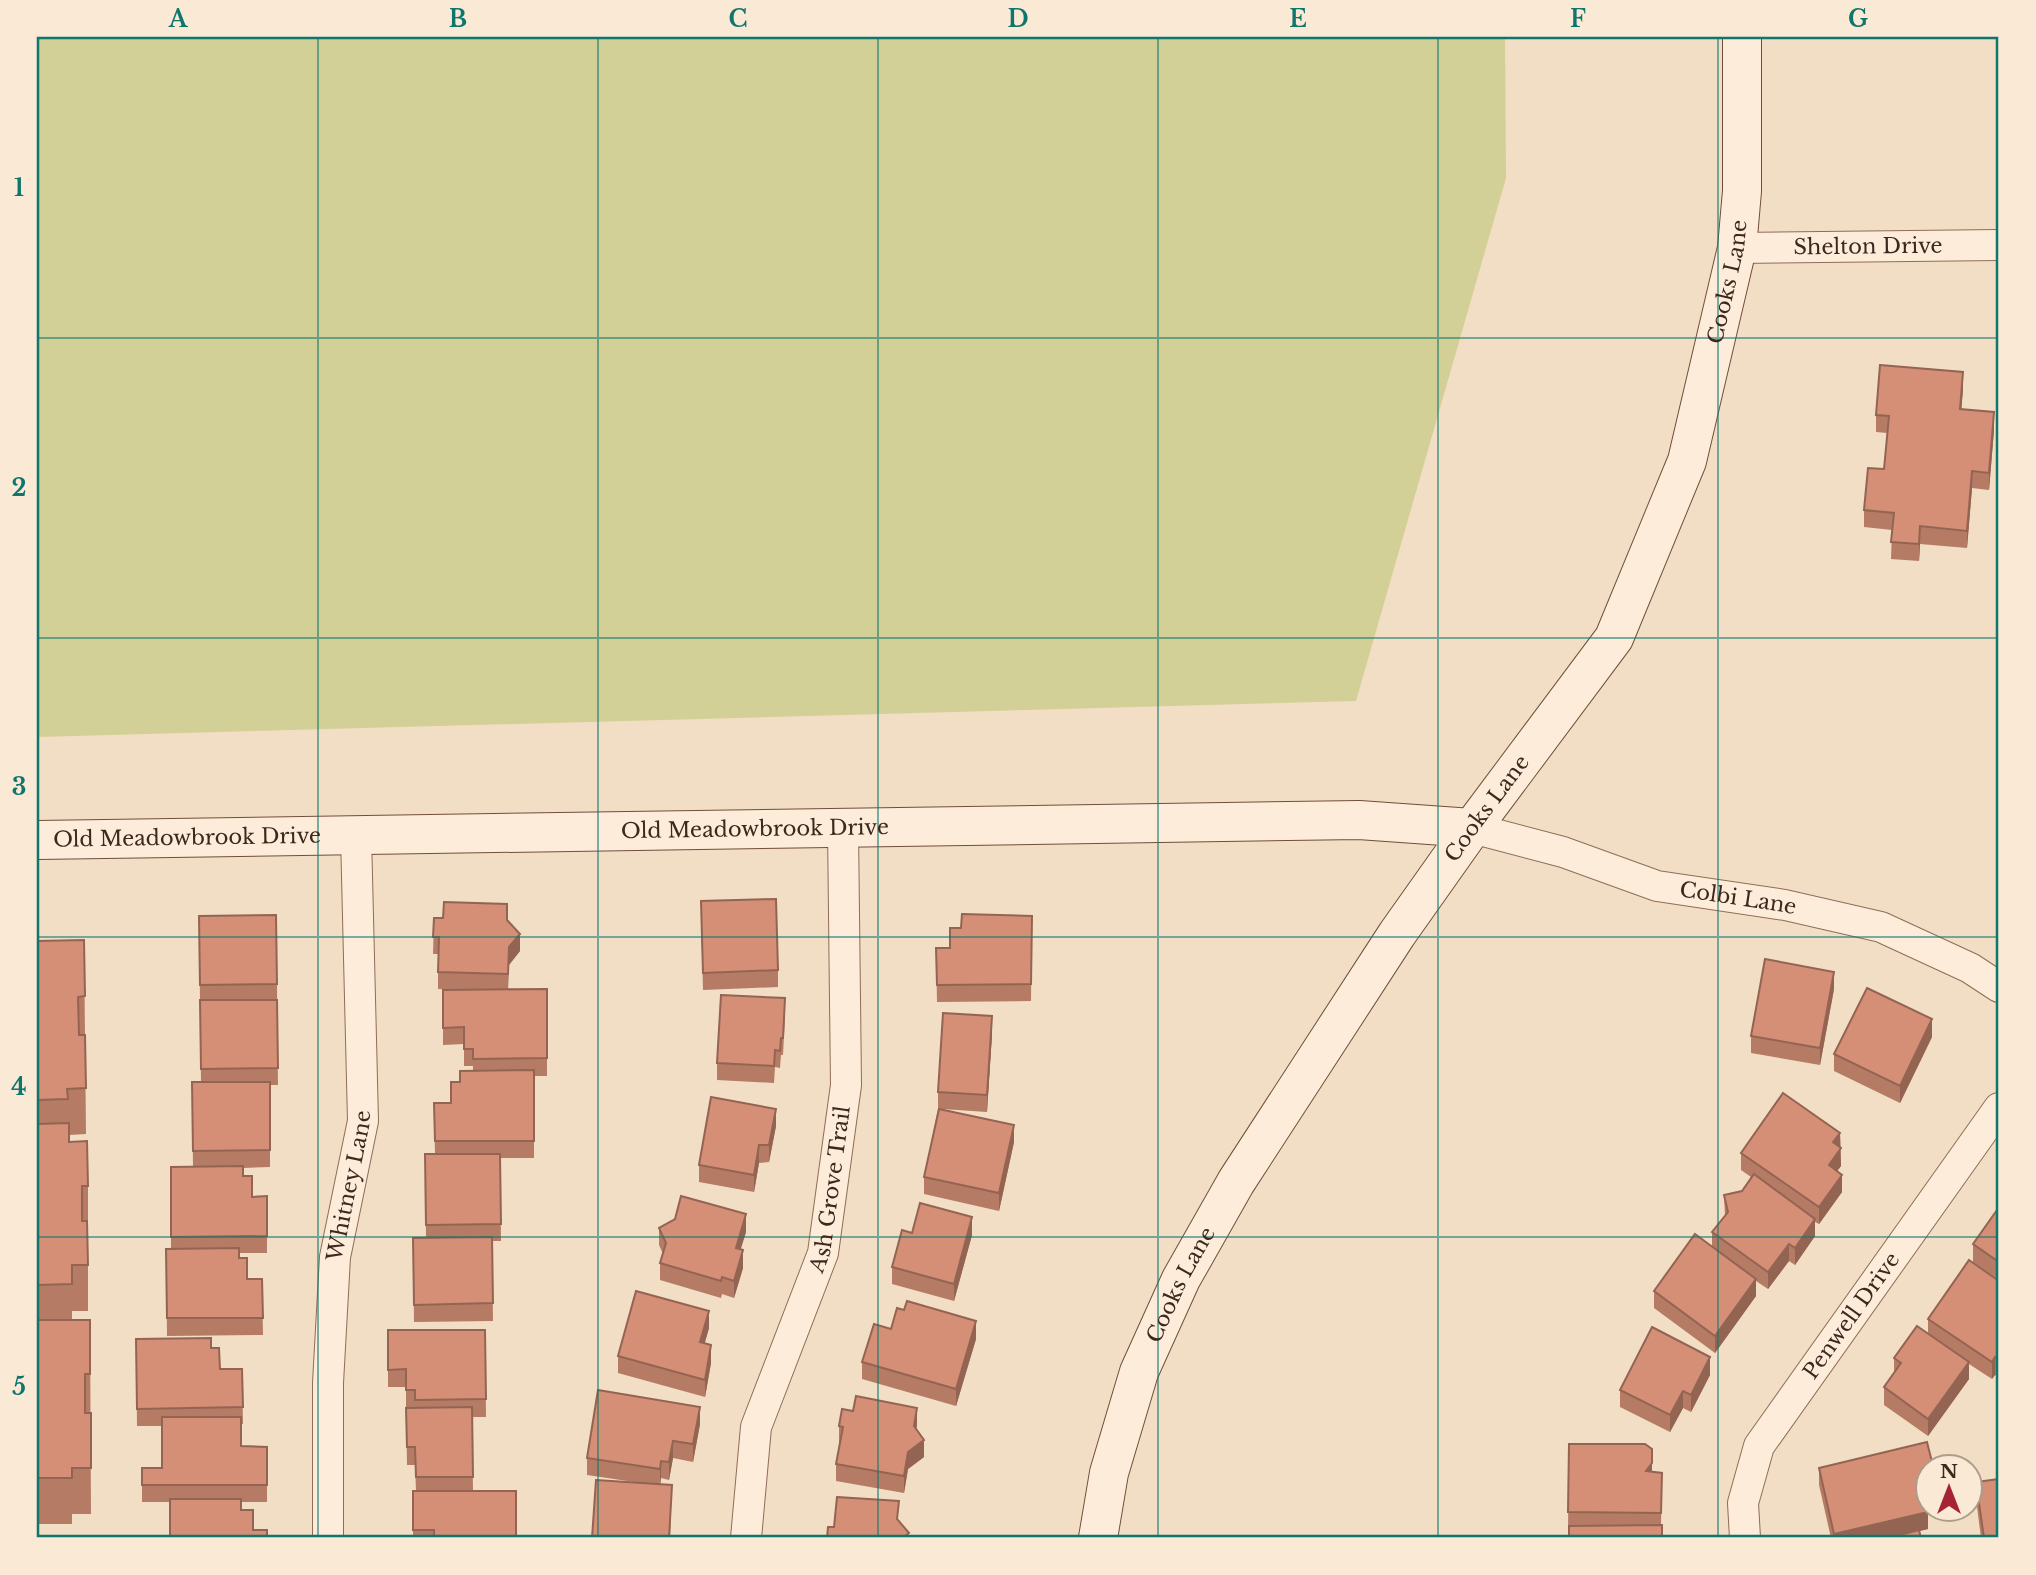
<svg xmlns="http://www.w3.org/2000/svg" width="2036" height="1575" font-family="'Libre Baskerville',serif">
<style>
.green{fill:#d2d097}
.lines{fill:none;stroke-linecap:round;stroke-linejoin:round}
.minor-casing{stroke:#8f6d58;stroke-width:32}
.secondary-casing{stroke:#714e3b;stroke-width:40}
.minor{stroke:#fcecd9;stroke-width:30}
.secondary{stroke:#fcecd9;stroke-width:38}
.wall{fill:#b67b65}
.shaded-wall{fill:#946453}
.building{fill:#d48f76;stroke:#946453;stroke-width:2}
.grid{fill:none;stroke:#0f766e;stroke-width:2;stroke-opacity:0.55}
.labels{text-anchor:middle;stroke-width:7;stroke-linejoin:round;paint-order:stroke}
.street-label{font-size:21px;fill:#3e281e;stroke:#f9e9d5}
.neatline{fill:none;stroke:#0f766e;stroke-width:2.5}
.grid-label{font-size:23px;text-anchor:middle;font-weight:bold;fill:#0f766e}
</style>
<rect width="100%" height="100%" fill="#f2dec4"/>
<!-- green -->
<polygon class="green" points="37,37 1505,37 1506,178 1356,701 37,737"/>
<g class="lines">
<defs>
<g id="minor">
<path id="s1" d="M1737,248l262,-3"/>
<path id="s2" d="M1472,828l91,24 94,34 128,19 96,22 89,41 29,19"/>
<path id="s3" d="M328,1538v-155l7,-126 28,-136 -7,-286"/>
<path id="s4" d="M746,1538l10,-111 67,-174 23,-168 -3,-257"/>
<path id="s5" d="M1745,1538l-2,-35 16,-57 240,-338"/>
</g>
<g id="secondary">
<path id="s6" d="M37,840l1322,-20 113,8"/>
<path id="s7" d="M1098,1538l11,-65 30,-101 42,-93 55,-97 161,-248 75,-106 142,-190 73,-177 50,-213 5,-57v-154"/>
</g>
</defs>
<!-- minor casing -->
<use href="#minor" class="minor-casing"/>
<!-- secondary casing -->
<use href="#secondary" class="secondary-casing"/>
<!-- minor -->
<use href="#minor" class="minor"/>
<!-- secondary -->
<use href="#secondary" class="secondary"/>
</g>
<!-- wall -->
<g class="wall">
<polygon points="1963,389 1961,410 1994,430 1989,490 1972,488 1967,548 1920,544 1919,561 1891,559 1892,530 1864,527 1864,510 1884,469 1887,433 1876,432 1876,415"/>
<polygon points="199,916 277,984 278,1085 270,1085 270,1167 243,1168 243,1176 252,1197 267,1196 267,1253 239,1253 239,1258 247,1279 262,1279 263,1335 167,1336 166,1249 171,1249 171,1167 193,1167 192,1082 201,1082"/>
<polygon points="1032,916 1031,1001 937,1002 936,948 950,948 961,928"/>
<polygon points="434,918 507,920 520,951 509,965 508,990 547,989 547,1076 534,1076 534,1158 500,1158 501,1241 492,1241 493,1321 414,1322 413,1238 426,1238 425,1154 435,1154 434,1103 451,1103 460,1082 473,1071 473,1066 464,1066 464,1044 443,1045 443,990 464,990 438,989 438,954 433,954"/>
<polygon points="701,918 778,970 778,987 703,990"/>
<polygon points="84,940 86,1134 69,1135 69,1142 88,1186 88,1311 72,1311 72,1320 90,1320 91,1514 72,1514 72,1524 37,1524 37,941"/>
<polygon points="1834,989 1820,1065 1751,1053 1751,1036"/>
<polygon points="785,1016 783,1055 781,1055 780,1068 775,1067 774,1083 717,1080 717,1063"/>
<polygon points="992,1034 987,1112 942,1109 1014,1142 999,1211 924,1194 924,1177 938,1109 938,1092"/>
<polygon points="1932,1037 1900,1103 1834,1071 1834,1054"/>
<polygon points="776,1126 769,1162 759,1163 754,1192 699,1182 699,1165"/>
<polygon points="1840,1133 1841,1166 1837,1171 1842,1192 1819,1224 1815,1222 1815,1236 1795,1265 1789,1261 1768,1289 1756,1281 1756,1296 1715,1353 1654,1308 1654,1291 1712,1247 1712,1232 1725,1216 1724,1195 1742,1191 1751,1177 1741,1170 1741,1153"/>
<polygon points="1999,1211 1999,1280 1973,1262 1973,1244"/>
<polygon points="659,1228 746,1232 740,1250 743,1268 734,1298 722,1294 721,1298 660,1280 660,1263 663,1254 659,1245"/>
<polygon points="912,1233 972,1235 954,1301 892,1284 892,1267"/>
<polygon points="1999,1281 1999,1377 1995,1375 1992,1379 1969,1364 1969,1379 1928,1436 1884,1405 1884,1387 1894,1374 1894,1358 1928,1333 1928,1319"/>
<polygon points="709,1328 704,1344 711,1363 705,1397 618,1373 618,1356"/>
<polygon points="388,1330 485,1330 486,1417 472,1417 473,1491 516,1538 413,1538 413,1491 416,1491 415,1465 407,1465 406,1408 415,1408 415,1407 406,1407 406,1387 388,1387"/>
<polygon points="136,1339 211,1348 220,1369 242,1369 243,1424 241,1424 241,1446 267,1447 267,1502 241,1502 241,1510 253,1530 267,1538 170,1502 142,1502 142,1468 162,1468 162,1426 137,1426"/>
<polygon points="976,1339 956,1406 862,1379 862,1362"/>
<polygon points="1710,1375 1691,1412 1683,1408 1670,1432 1620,1407 1620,1390"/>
<polygon points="700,1424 693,1462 673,1458 669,1480 661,1478 660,1484 672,1502 641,1483 587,1475 587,1458"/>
<polygon points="917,1425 916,1429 924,1457 908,1469 904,1493 836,1481 836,1464 840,1444 839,1444 839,1426"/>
<polygon points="1569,1444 1652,1471 1662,1473 1661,1525 1568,1529"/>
<polygon points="1928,1466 1928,1495 1924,1496 1928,1529 1919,1531 1921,1538 1831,1538 1819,1485 1819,1468"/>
<polygon points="1976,1482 1999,1538 1981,1538 1976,1499"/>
</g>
<!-- shaded-wall -->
<g class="shaded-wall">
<polygon points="1963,372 1963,389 1960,427 1960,409"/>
<polygon points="1994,412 1994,430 1989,490 1989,473"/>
<polygon points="1972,471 1972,488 1967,548 1967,531"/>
<polygon points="1920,526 1920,544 1919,561 1919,544"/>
<polygon points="520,934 520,951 509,965 508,991 509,947"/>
<polygon points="1834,972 1834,989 1820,1065 1820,1048"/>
<polygon points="992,1016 992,1034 987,1112 987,1095"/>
<polygon points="1932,1019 1932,1037 1900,1103 1900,1086"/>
<polygon points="776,1109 776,1126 769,1162 769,1145"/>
<polygon points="1014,1125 1014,1142 999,1211 999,1193"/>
<polygon points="1840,1133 1841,1166 1829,1182 1829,1165 1833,1142"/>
<polygon points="759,1145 759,1163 754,1192 754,1175"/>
<polygon points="1842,1175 1842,1192 1819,1224 1819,1207"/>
<polygon points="746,1214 746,1232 736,1265 736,1248"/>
<polygon points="972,1217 972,1235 954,1301 954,1284"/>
<polygon points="1815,1219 1815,1236 1795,1265 1795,1248"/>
<polygon points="1789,1244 1789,1261 1768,1289 1768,1272"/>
<polygon points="743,1250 743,1268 734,1298 734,1281"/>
<polygon points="1756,1279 1756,1296 1715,1353 1715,1336"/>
<polygon points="709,1311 709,1328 700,1360 700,1342"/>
<polygon points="976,1321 976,1339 956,1406 956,1389"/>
<polygon points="711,1345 711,1363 705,1397 705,1380"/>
<polygon points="1710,1357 1710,1375 1691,1412 1691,1395"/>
<polygon points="1995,1357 1995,1375 1992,1379 1992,1362"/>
<polygon points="1969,1362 1969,1379 1928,1436 1928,1419"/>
<polygon points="1683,1391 1683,1408 1670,1432 1670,1415"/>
<polygon points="700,1407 700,1424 693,1462 693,1444"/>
<polygon points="917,1408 917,1425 914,1443 914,1426"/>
<polygon points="924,1440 924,1457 908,1469 904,1493 904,1476 908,1452"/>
<polygon points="673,1441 673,1458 669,1480 669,1462"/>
<polygon points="661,1461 661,1478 660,1486 660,1469"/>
<polygon points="1652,1463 1652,1480 1646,1471"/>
<polygon points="1928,1478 1928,1495 1920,1497 1920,1480"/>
<polygon points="672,1485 670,1538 669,1538"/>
<polygon points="1928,1512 1928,1529 1891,1538 1834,1538 1834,1534"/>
</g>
<!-- building -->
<g class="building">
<polygon points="1880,365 1963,372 1960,409 1994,412 1989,473 1972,471 1967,531 1920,526 1919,544 1891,542 1894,513 1864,510 1868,468 1884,469 1889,416 1876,415"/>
<polygon points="776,899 778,970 703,973 701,901"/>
<polygon points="444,902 507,904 507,920 520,934 509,947 508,974 438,972 439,937 433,937 434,918 443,918"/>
<polygon points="962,914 1032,916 1031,984 937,985 936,948 950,948 950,928 961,928"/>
<polygon points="276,915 277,984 200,985 199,916"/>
<polygon points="84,940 85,996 78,997 79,1035 85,1035 86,1088 67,1089 68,1099 37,1100 37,941"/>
<polygon points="1765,959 1834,972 1820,1048 1751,1036"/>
<polygon points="1867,988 1932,1019 1900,1086 1834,1054"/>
<polygon points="547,989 547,1058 473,1059 473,1049 464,1049 464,1027 443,1028 443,990"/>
<polygon points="721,995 785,998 783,1038 781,1038 780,1051 775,1050 774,1066 717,1063"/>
<polygon points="200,1000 277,1000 278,1068 201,1069"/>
<polygon points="943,1013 992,1016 987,1095 938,1092"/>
<polygon points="534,1070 534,1141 435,1141 434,1103 451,1103 451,1082 460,1082 460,1071"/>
<polygon points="192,1082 270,1082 270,1150 193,1151"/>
<polygon points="1783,1093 1840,1133 1833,1142 1841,1148 1829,1165 1842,1175 1819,1207 1741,1153"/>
<polygon points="711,1097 776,1109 769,1145 759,1145 754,1175 699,1165"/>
<polygon points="939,1109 1014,1125 999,1193 924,1177"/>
<polygon points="69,1123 69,1142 87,1141 88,1186 82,1186 82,1221 87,1221 88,1265 72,1265 72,1284 37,1285 37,1124"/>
<polygon points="425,1154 500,1154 501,1224 426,1225"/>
<polygon points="243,1166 243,1176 252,1176 252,1197 267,1196 267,1236 171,1237 171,1167"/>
<polygon points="1754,1174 1815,1219 1795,1248 1789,1244 1768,1272 1712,1232 1728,1212 1724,1195 1742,1191"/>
<polygon points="681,1196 746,1214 736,1248 743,1250 734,1281 722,1277 721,1281 660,1263 666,1243 659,1228 675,1219"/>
<polygon points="920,1203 972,1217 954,1284 892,1267 902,1230 912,1233"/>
<polygon points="1997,1210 1999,1211 1999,1262 1973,1244"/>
<polygon points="1695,1234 1756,1279 1715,1336 1654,1291"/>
<polygon points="492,1237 493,1303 414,1305 413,1238"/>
<polygon points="239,1248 239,1258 247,1258 247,1279 262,1279 263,1318 167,1318 166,1249"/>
<polygon points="1969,1260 1999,1281 1999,1360 1995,1357 1992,1362 1928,1319"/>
<polygon points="636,1291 709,1311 700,1342 711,1345 705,1380 618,1356"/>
<polygon points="907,1301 976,1321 956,1389 862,1362 874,1324 891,1329 897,1308 904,1310"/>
<polygon points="37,1320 90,1320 90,1374 85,1374 85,1413 91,1413 91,1468 72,1468 72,1478 37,1478"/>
<polygon points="1917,1326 1969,1362 1928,1419 1884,1387 1901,1363 1894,1358"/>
<polygon points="1652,1327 1710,1357 1691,1395 1683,1391 1670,1415 1620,1390"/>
<polygon points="388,1330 485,1330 486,1399 415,1400 415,1390 406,1390 406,1369 388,1370"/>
<polygon points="211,1338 211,1348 219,1348 220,1369 242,1369 243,1407 137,1409 136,1339"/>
<polygon points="598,1390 700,1407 693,1444 673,1441 669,1462 661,1461 660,1469 587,1458"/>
<polygon points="856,1396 917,1408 914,1426 924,1440 908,1452 904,1476 836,1464 843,1427 839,1426 842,1409 853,1411"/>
<polygon points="472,1407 473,1477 416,1477 415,1447 407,1447 406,1408"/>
<polygon points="162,1417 241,1417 241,1446 267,1447 267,1485 142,1485 142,1468 162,1468"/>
<polygon points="1927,1442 1933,1466 1928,1466 1928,1478 1920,1480 1928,1512 1834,1534 1819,1468"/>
<polygon points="1569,1444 1645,1444 1652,1449 1652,1463 1646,1471 1662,1473 1661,1513 1568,1512"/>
<polygon points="1999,1479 1999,1538 1984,1538 1976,1482"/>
<polygon points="596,1480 672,1485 669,1538 592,1538"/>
<polygon points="413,1491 516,1491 516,1538 434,1538 434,1530 413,1530"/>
<polygon points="837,1497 899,1501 897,1519 909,1533 903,1538 827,1538 828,1527 834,1527"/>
<polygon points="170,1499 241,1499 241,1510 253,1510 253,1530 267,1530 267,1538 170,1538"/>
<polygon points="1662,1525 1662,1538 1569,1538 1569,1526"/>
<polygon points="1919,1530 1921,1538 1888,1538"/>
</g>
<!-- grid -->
<path class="grid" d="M318,37v1501M598,37v1501M878,37v1501M1158,37v1501M1438,37v1501M1718,37v1501M37,338h1962M37,638h1962M37,937h1962M37,1237h1962"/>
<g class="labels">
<!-- street labels -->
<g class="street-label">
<text dy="7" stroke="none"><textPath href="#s1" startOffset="131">Shelton Drive</textPath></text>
<text dy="7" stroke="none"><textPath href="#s7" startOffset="1423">Cooks Lane</textPath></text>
<text dy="7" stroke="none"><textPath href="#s7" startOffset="835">Cooks Lane</textPath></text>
<text dy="7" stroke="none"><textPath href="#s6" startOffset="718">Old Meadowbrook Drive</textPath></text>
<text dy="7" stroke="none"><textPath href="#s6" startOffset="150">Old Meadowbrook Drive</textPath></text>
<text dy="7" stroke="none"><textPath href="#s2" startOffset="276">Colbi Lane</textPath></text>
<text dy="7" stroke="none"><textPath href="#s3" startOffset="354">Whitney Lane</textPath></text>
<text dy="7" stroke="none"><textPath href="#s4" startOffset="362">Ash Grove Trail</textPath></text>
<text dy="7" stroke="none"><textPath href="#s7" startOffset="268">Cooks Lane</textPath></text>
<text dy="7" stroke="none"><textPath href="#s5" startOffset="254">Penwell Drive</textPath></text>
</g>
</g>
<!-- border -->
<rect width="2036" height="1575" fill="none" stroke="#f9e9d5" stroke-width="77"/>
<!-- north arrow -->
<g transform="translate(1949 1488)"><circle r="33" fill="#f9e9d5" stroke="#ae9c8c" stroke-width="2"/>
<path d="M0-5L12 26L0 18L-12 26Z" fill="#a52237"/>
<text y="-10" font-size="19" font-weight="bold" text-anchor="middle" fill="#3e281e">N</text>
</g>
<rect x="38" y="38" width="1959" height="1498" class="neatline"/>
<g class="grid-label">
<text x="178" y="27">A</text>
<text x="458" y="27">B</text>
<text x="738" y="27">C</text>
<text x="1018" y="27">D</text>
<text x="1298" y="27">E</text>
<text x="1578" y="27">F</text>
<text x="1858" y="27">G</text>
<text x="19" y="196">1</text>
<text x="19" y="496">2</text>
<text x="19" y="795">3</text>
<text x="19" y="1095">4</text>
<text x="19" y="1395">5</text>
</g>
</svg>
